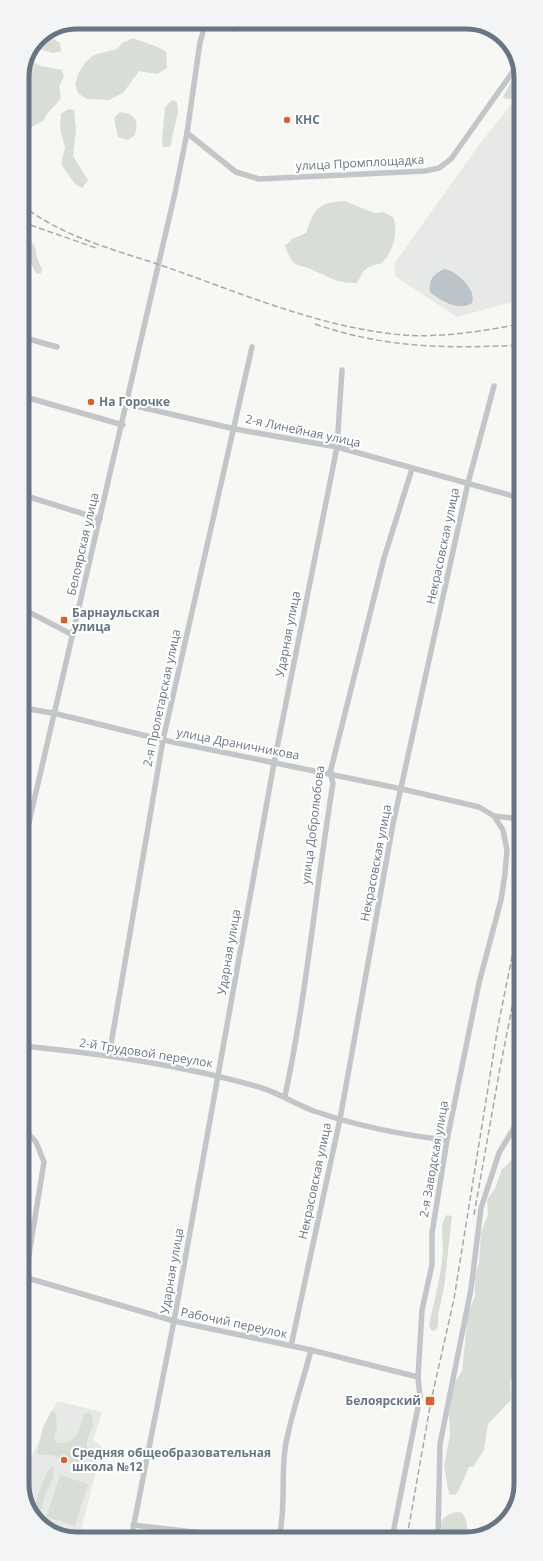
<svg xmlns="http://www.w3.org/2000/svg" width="543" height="1561" font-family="'Open Sans',sans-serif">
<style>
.built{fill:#e7e9e7}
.green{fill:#d8ded5}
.water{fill:#bbc4c9}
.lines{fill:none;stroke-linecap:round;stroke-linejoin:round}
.minor{stroke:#c2c6c9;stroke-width:5.5}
.rail{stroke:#a4a9ae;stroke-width:1.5;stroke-dasharray:6 3;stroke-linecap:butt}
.poi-dot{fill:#d96032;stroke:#fff;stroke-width:1.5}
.labels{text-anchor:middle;stroke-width:4;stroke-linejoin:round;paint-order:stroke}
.poi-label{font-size:12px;font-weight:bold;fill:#687683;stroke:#fff;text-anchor:start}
.street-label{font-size:12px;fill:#687683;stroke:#fff}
.rim{fill:none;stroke:#687683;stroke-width:5}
</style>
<rect width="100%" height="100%" fill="#f7f7f4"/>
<!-- built -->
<g class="built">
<polygon points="519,94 519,300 457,317 396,277 394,264 479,145"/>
<polygon points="57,1401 102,1412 93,1440 102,1447 79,1539 74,1539 41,1525 24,1498 24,1474"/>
</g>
<!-- green -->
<g class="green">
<path d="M217,22h26l-5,9 -5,1c-4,-3 -13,-7 -16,-10z"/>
<polygon points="47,35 60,43 61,51 53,53 34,48 38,38"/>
<path d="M133,38c11,5 24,7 33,14l1,16 -10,6 -18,-3 -16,22 -14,7 -22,-1 -9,-6 -3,-8 3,-11 7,-11 9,-8 23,-6 5,-6z"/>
<path d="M29,60l12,6 21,4 2,7 -5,9 2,12c-5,8 -14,13 -17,22l-22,12v-58z"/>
<polygon points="519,72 519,94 516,99 506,99 503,97 512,80"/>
<polygon points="172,100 177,102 178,112 170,147 163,147 162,141 165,107"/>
<polygon points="68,109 74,110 76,130 73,156 88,180 82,188 75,184 61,164 65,147 60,129 61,114"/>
<path d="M120,112c15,2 19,8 15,23l-7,5 -10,-3 -4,-19z"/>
<path d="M345,201l29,12 9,-1 10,5c6,16 0,35 -12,47 -16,1 -17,7 -24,19 -21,0 -24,-4 -42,-12 -19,-9 -21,-1 -30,-25l7,-7 14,-6c9,-25 12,-31 39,-32z"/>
<polygon points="22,240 27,243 31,242 35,246 37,258 42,269 41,273 37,274 33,268 30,259 22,258"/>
<path d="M521,1138v229l-11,14 1,19 -23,24 -4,26 -11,17h-4l-10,23 -4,5 -6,-1 -5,-28 6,-31 -1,-21 6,-32 7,-11 6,-57 7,-18v-21l4,-12 2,-30 7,-19 -1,-14 8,-12 7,-19c12,-7 13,-19 19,-31z"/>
<path d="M447,1215l5,1 -8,72 -6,27v10l-2,5 -4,1 -3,-5c5,-26 13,-51 14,-78 0,-11 -4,-24 4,-33z"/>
<path d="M52,1410l4,5 1,12 -3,12 4,4c19,1 22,-14 26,-29l6,-2c6,15 1,15 -3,28 -1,5 1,12 -1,18 -15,14 -21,-2 -36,-3 -5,-1 -8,1 -13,-1l6,-27z"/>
<polygon points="54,1466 53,1478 45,1495 40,1513 53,1525 52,1530 41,1525 32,1511 35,1507 38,1494 48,1470"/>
<polygon points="60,1475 88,1484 75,1526 46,1517"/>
<path d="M456,1512l6,1c6,8 5,15 5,24h-23c-7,-13 -2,-22 12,-25z"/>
</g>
<!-- water -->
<path class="water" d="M444,269c12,1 33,21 28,34 -13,9 -31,-2 -42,-11 -2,-11 3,-18 14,-23z"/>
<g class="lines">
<!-- minor -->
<g class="minor">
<polyline points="187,133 236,172 259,179 425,171 439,168 451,159 519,63"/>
<polyline points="22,337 57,347"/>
<polyline points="22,396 123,425"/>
<polyline points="127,404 235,429 337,447 520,498"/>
<polyline points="23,495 100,519"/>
<polyline points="23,609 73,635"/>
<polyline points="23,708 53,713 163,740 402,789 479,807 494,816"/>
<polyline points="23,848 175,193 187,133 200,42 206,22"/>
<path d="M23,1046c80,8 159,19 236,41 20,6 36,17 55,24 43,15 88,24 133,29"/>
<polyline points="109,1056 163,740 252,347"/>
<path d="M285,1096c22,-103 31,-209 48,-313l-3,-10 54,-215 28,-89"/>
<polyline points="23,1128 36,1142 44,1162 24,1285"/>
<polyline points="24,1277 174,1321 311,1350 418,1377"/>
<polyline points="291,1346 340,1119 393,824 468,483 494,386"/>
<polyline points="515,1500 521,1469"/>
<polyline points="133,1525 211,1534 219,1538"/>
<polyline points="438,1537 440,1444 471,1289 481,1208 499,1153 521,1116"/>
<path d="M279,1538c7,-29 2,-60 6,-89 5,-32 18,-67 26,-99"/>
<polyline points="392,1538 420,1397 418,1377 422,1310 432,1265 432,1233 447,1140 479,983 501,900 505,874 507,850 503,830 494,816 513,818 520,816"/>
<polyline points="131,1539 174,1321 274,763 337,447 342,370"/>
</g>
<!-- rail -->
<g class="rail">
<path d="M22,205c41,33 98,46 147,63 74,26 146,57 224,66 42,5 85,-2 127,-10"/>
<polyline points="22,222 96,248"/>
<path d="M315,324c69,24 132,25 205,21"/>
<polyline points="474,1215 500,1068 520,967"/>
<polyline points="407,1537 431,1401 454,1299 498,1026 520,918"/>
</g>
</g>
<!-- markers -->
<g class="poi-dot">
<circle cx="287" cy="120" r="4"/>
<circle cx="91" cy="402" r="4"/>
<rect x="60" y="616" width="8" height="8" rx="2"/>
<rect x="425" y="1396" width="10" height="10" rx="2"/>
<circle cx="64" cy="1460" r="4"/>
</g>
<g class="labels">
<!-- poi labels -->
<g class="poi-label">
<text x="295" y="124">КНС</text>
<text x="99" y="406">На Горочке</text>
<text x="72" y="617">Барнаульская<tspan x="72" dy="14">улица</tspan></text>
<text x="421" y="1405" text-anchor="end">Белоярский</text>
<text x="72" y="1457">Средняя общеобразовательная<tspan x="72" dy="14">школа №12</tspan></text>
</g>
<!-- street labels -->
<g class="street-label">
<text transform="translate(360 163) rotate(-3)" y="4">улица Промплощадка</text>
<text transform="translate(303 431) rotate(12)" y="4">2-я Линейная улица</text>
<text transform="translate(83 544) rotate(-77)" y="4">Белоярская улица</text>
<text transform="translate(443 546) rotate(-78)" y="4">Некрасовская улица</text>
<text transform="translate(288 634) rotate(-79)" y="4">Ударная улица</text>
<text transform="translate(162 698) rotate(-78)" y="4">2-я Пролетарская улица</text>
<text transform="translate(238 744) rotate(11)" y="4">улица Драничникова</text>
<text transform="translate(313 825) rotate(-83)" y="4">улица Добролюбова</text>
<text transform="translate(376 863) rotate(-79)" y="4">Некрасовская улица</text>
<text transform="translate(229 952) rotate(-80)" y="4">Ударная улица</text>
<text transform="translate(146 1053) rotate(9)" y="4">2-й Трудовой переулок</text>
<text transform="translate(434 1159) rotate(-80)" y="4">2-я Заводская улица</text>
<text transform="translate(315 1181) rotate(-78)" y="4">Некрасовская улица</text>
<text transform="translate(172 1271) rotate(-80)" y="4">Ударная улица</text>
<text transform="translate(234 1323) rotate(12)" y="4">Рабочий переулок</text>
</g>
</g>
<!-- crop -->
<path d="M0 0H543V1561H0ZM77 29H466A48 48 0 0 1 514 77V1484A48 48 0 0 1 466 1532H77A48 48 0 0 1 29 1484V77A48 48 0 0 1 77 29Z" fill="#f3f4f5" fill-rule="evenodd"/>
<path class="rim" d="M77 29H466A48 48 0 0 1 514 77V1484A48 48 0 0 1 466 1532H77A48 48 0 0 1 29 1484V77A48 48 0 0 1 77 29Z"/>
</svg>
